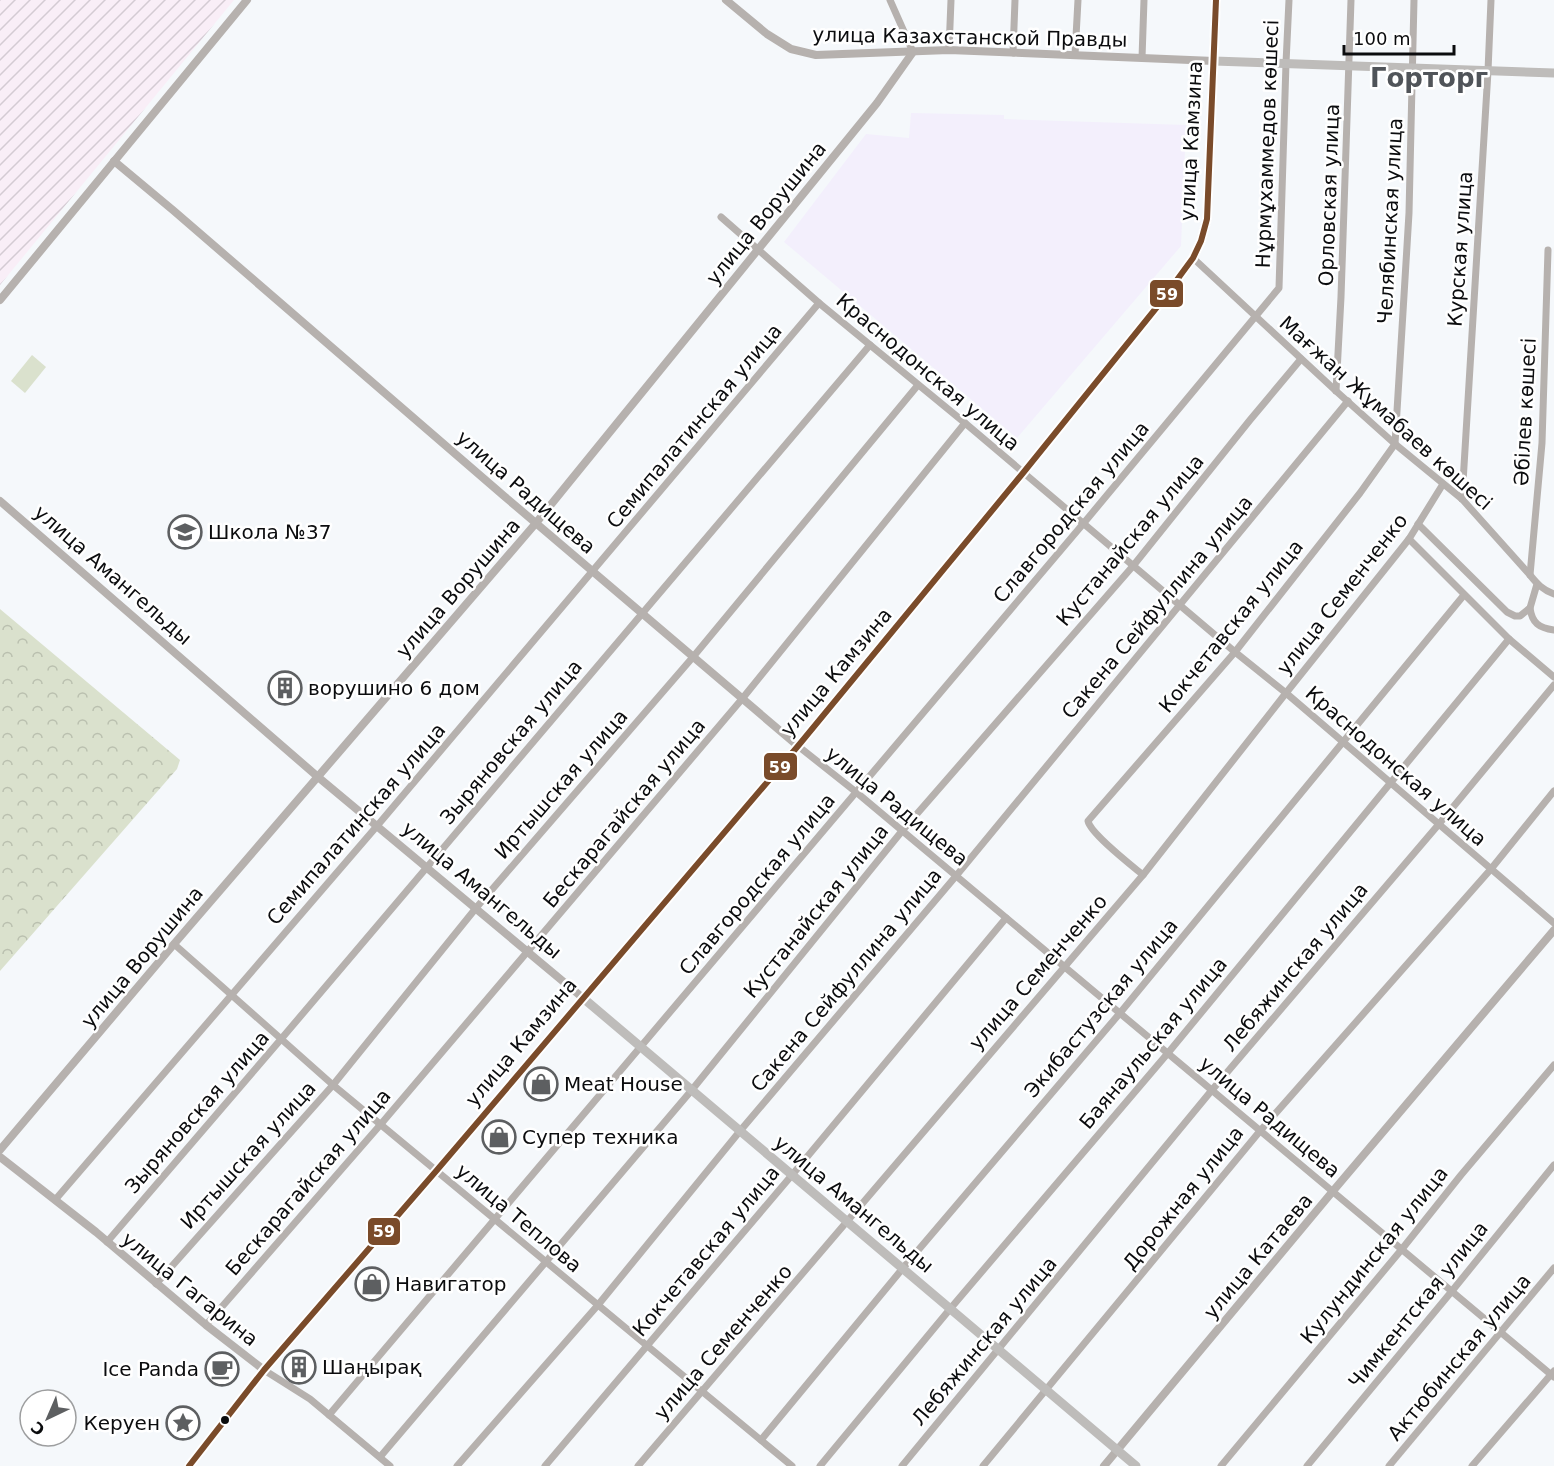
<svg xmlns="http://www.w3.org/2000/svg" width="1554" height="1466" font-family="'DejaVu Sans',sans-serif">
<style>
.industrial{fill:url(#industrial-furrows)}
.medical{fill:#f3effc}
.green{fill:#dae1cd}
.park{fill:url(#park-crowns)}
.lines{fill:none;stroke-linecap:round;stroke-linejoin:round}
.minor{stroke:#b6b1ae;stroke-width:7}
.tertiary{stroke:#b6b1ae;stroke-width:8}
.secondary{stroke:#bebcba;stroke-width:9}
.bus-1-casing{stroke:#fff;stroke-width:10}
.bus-1{stroke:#7a4b2a;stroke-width:6}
.bus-dot{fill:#0b0c0e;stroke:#fff;stroke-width:2}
.labels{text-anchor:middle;stroke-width:5;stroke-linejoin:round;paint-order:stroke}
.street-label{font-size:20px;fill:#0b0c0e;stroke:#fff}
.poi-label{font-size:20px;fill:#0b0c0e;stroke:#fff;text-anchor:start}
.district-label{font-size:26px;font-weight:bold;fill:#505459;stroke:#fff}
.line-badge{stroke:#fff;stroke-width:2}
.badge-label{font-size:16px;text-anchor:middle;font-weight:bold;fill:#fff}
</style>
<defs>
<pattern id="industrial-furrows" width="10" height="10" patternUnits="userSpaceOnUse" patternTransform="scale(1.5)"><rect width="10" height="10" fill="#f9eef7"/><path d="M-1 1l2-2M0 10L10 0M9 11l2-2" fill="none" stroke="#d4cbd3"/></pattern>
<pattern id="park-crowns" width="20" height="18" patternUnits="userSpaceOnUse" patternTransform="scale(1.5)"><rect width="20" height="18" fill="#dae1cd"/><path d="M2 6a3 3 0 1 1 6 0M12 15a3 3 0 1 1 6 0" fill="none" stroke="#bac0af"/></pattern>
</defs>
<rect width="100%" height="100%" fill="#f5f8fb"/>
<!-- industrial -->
<polygon class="industrial" points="0,0 234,0 0,285"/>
<!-- medical -->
<polygon class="medical" points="911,113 1004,115 1004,119 1186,125 1181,246 1017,438 784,242 866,134 909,138"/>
<!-- green -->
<polygon class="green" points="32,355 46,367 25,393 11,381"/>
<!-- park -->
<polygon class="park" points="0,609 180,760 177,769 0,971"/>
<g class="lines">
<!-- minor -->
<g class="minor">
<polyline points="890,0 913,52"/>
<polyline points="949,50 951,0"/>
<polyline points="1013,53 1015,0"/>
<polyline points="1075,55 1078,0"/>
<polyline points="1142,58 1144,0"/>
<polyline points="721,217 819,303 965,423 1235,652 1286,693 1554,923"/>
<path d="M1193,258l143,133 59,53 67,55 68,76c7,9 13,15 24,19"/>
<polyline points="1336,391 1341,297 1351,0"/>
<polyline points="1462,499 1488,71 1491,0"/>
<polyline points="1418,524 1507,612 1515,616 1520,616 1530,608 1537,584"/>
<polyline points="1409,539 1509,639 1554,677"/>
<polyline points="1530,575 1542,443 1548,250"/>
<path d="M1530,608c2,15 9,20 24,22"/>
<polyline points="798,746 856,792 1554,1377"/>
<path d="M1143,875c-12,-10 -53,-42 -55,-54l147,-169 125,-159 35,-49 14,-231 5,-213"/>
<polyline points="174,944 333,1085 792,1466"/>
<polyline points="55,1200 377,826 819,303"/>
<polyline points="107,1242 282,1038 870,345"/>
<polyline points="156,1284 333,1085 476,908 693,657 918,385"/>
<polyline points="206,1325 381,1124 742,699 965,423"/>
<polyline points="264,1370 310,1399 390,1466"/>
<polyline points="329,1415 1083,524 1279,288 1286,63 1289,0"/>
<polyline points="761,1440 903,1268 1120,1013 1464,595"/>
<polyline points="380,1457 691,1091 902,831 1133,566 1250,420 1301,359"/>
<polyline points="457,1466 598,1305 740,1131 956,876 1348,401"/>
<polyline points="545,1466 792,1175 1006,918"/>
<polyline points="638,1466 1143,875 1286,693 1409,539 1443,484"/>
<polyline points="820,1466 950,1309 1168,1053 1509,639"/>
<polyline points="902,1466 1212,1090 1439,824 1554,685"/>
<polyline points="983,1466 1260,1131 1491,869 1554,791"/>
<polyline points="1221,1466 1402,1249 1461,1175 1554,1065"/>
<polyline points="1307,1466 1452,1291 1554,1165"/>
<polyline points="1389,1466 1554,1268"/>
<polyline points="1472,1466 1554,1371"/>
</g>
<!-- tertiary -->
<g class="tertiary">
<polyline points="726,0 767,34 791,49 816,55 949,50 1214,61"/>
<polyline points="114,161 174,211 504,496 798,746"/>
<polyline points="0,300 247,0"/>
<polyline points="0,501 318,777 583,998"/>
<polyline points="0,1150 174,944 536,523 877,103 913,52"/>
<polyline points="0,1157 96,1232 206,1325 264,1370"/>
<polyline points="1104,1466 1333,1191 1554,930"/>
</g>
<!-- secondary -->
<g class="secondary">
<polyline points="1214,61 1554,73"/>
<polyline points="583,998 1136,1466"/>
<polyline points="189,1466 264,1370 437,1170 798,746 1023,473 1157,307 1193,258 1201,241 1207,219 1216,0"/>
</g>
<defs>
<polyline id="bus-1" points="189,1466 264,1370 437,1170 798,746 1023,473 1157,307 1193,258 1201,241 1207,219 1216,0"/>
</defs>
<!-- bus-1 casing -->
<use href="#bus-1" class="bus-1-casing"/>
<!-- bus-1 -->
<use href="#bus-1" class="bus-1"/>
</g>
<!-- icons -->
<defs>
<symbol id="school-ring" viewBox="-11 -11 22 22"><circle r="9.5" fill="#fff" stroke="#5d5f61" stroke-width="1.5"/><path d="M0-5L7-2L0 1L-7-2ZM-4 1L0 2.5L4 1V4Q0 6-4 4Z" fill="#5d5f61"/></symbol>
<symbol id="building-ring" viewBox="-11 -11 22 22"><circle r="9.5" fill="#fff" stroke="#5d5f61" stroke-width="1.5"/><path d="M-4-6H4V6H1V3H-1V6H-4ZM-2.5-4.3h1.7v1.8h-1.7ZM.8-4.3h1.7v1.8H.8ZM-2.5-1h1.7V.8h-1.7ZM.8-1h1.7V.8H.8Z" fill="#5d5f61"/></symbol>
<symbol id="shop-ring" viewBox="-11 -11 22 22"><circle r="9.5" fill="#fff" stroke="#5d5f61" stroke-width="1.5"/><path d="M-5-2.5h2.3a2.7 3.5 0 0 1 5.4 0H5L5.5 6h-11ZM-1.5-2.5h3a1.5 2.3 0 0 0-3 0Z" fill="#5d5f61"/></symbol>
<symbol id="cafe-ring" viewBox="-11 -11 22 22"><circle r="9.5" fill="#fff" stroke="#5d5f61" stroke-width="1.5"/><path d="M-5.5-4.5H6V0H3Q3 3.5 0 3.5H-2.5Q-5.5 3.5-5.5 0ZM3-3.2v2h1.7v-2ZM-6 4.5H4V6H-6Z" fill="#5d5f61"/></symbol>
<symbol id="sight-ring" viewBox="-11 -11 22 22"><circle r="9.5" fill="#fff" stroke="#5d5f61" stroke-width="1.5"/><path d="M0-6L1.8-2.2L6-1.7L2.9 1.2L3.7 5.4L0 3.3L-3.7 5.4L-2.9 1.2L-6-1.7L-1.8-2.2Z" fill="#5d5f61"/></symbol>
</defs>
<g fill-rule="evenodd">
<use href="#school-ring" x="166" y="513" width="38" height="38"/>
<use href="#building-ring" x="266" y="669" width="38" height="38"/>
<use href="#shop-ring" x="522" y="1065" width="38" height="38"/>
<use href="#shop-ring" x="480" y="1118" width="38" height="38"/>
<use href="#shop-ring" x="353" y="1265" width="38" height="38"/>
<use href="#building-ring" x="280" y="1348" width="38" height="38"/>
<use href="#cafe-ring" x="203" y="1350" width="38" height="38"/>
<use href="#sight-ring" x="164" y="1404" width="38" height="38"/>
</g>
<!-- markers -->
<circle class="bus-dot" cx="225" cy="1420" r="5"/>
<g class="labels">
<!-- street labels -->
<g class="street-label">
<text transform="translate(970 37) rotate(1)" y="7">улица Казахстанской Правды</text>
<text transform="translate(1191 141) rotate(-87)" y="7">улица Камзина</text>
<text transform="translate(1267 144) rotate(-88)" y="7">Нұрмұхаммедов көшесі</text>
<text transform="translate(1329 195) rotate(-88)" y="7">Орловская улица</text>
<text transform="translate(766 213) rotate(-51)" y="7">улица Ворушина</text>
<text transform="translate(1390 221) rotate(-87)" y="7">Челябинская улица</text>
<text transform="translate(1460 249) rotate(-86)" y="7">Курская улица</text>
<text transform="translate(928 372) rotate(40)" y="7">Краснодонская улица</text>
<text transform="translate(1525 412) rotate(-87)" y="7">Әбілев көшесі</text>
<text transform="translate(1386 413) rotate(42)" y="7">Мағжан Жұмабаев көшесі</text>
<text transform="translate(694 426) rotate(-50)" y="7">Семипалатинская улица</text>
<text transform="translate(526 492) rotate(41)" y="7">улица Радищева</text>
<text transform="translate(1071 512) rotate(-50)" y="7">Славгородская улица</text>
<text transform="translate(1130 540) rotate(-50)" y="7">Кустанайская улица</text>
<text transform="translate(113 575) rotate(41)" y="7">улица Амангельды</text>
<text transform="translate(458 588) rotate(-49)" y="7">улица Ворушина</text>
<text transform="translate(1342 594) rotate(-52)" y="7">улица Семенченко</text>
<text transform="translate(1157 607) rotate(-50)" y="7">Сакена Сейфуллина улица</text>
<text transform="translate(1231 626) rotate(-51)" y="7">Кокчетавская улица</text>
<text transform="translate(836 672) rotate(-50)" y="7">улица Камзина</text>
<text transform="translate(511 742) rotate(-50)" y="7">Зыряновская улица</text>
<text transform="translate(1396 766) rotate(41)" y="7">Краснодонская улица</text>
<text transform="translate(561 784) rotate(-49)" y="7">Иртышская улица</text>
<text transform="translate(897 806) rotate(39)" y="7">улица Радищева</text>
<text transform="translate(624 813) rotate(-50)" y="7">Бескарагайская улица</text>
<text transform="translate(356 824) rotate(-49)" y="7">Семипалатинская улица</text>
<text transform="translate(757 884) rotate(-50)" y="7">Славгородская улица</text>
<text transform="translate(482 890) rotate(40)" y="7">улица Амангельды</text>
<text transform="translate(816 911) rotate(-51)" y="7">Кустанайская улица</text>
<text transform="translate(142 957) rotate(-50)" y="7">улица Ворушина</text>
<text transform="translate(1295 967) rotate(-50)" y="7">Лебяжинская улица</text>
<text transform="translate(1038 972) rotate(-49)" y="7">улица Семенченко</text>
<text transform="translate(846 980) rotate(-50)" y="7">Сакена Сейфуллина улица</text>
<text transform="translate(1101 1008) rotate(-50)" y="7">Экибастузская улица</text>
<text transform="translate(521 1042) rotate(-50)" y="7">улица Камзина</text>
<text transform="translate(1153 1043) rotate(-50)" y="7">Баянаульская улица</text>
<text transform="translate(197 1112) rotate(-49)" y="7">Зыряновская улица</text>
<text transform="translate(1270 1117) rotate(40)" y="7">улица Радищева</text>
<text transform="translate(248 1155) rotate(-48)" y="7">Иртышская улица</text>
<text transform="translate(308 1182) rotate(-49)" y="7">Бескарагайская улица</text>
<text transform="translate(1183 1198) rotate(-51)" y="7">Дорожная улица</text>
<text transform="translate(854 1204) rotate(40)" y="7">улица Амангельды</text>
<text transform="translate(519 1218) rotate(40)" y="7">улица Теплова</text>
<text transform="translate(706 1251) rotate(-50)" y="7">Кокчетавская улица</text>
<text transform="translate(1374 1255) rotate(-51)" y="7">Кулундинская улица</text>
<text transform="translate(1258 1256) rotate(-50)" y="7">улица Катаева</text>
<text transform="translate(190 1289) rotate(39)" y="7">улица Гагарина</text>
<text transform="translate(1418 1305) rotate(-51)" y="7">Чимкентская улица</text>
<text transform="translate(984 1341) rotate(-50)" y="7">Лебяжинская улица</text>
<text transform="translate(723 1342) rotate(-49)" y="7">улица Семенченко</text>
<text transform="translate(1459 1357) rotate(-50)" y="7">Актюбинская улица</text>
</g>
<!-- poi labels -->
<g class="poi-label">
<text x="208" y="539">Школа №37</text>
<text x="308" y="695">ворушино 6 дом</text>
<text x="564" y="1091">Meat House</text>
<text x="522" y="1144">Супер техника</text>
<text x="395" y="1291">Навигатор</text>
<text x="322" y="1374">Шаңырақ</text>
<text x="199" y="1376" text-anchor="end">Ice Panda</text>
<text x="160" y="1430" text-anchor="end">Керуен</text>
</g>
<!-- district labels -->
<g class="district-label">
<text x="1429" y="87">Горторг</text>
</g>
</g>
<g class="line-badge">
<rect x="1149" y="279" width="35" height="29" rx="6" fill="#7a4b2a"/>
<rect x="763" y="752" width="35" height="29" rx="6" fill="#7a4b2a"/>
<rect x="367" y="1217" width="34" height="29" rx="6" fill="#7a4b2a"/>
</g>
<g class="badge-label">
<text x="1167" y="300">59</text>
<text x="780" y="773">59</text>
<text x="384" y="1237">59</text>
</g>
<!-- north arrow -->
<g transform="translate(48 1418) rotate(224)"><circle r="28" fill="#ffffff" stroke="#9d9e9f" stroke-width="1.5"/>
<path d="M0-4.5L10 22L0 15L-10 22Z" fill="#5d5f61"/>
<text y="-9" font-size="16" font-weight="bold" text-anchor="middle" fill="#0b0c0e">С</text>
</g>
<!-- scale -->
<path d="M1344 45v9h110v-9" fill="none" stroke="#0b0c0e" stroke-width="3"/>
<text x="1353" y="45" font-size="18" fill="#0b0c0e" stroke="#ffffff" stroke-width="4.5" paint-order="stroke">100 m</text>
</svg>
